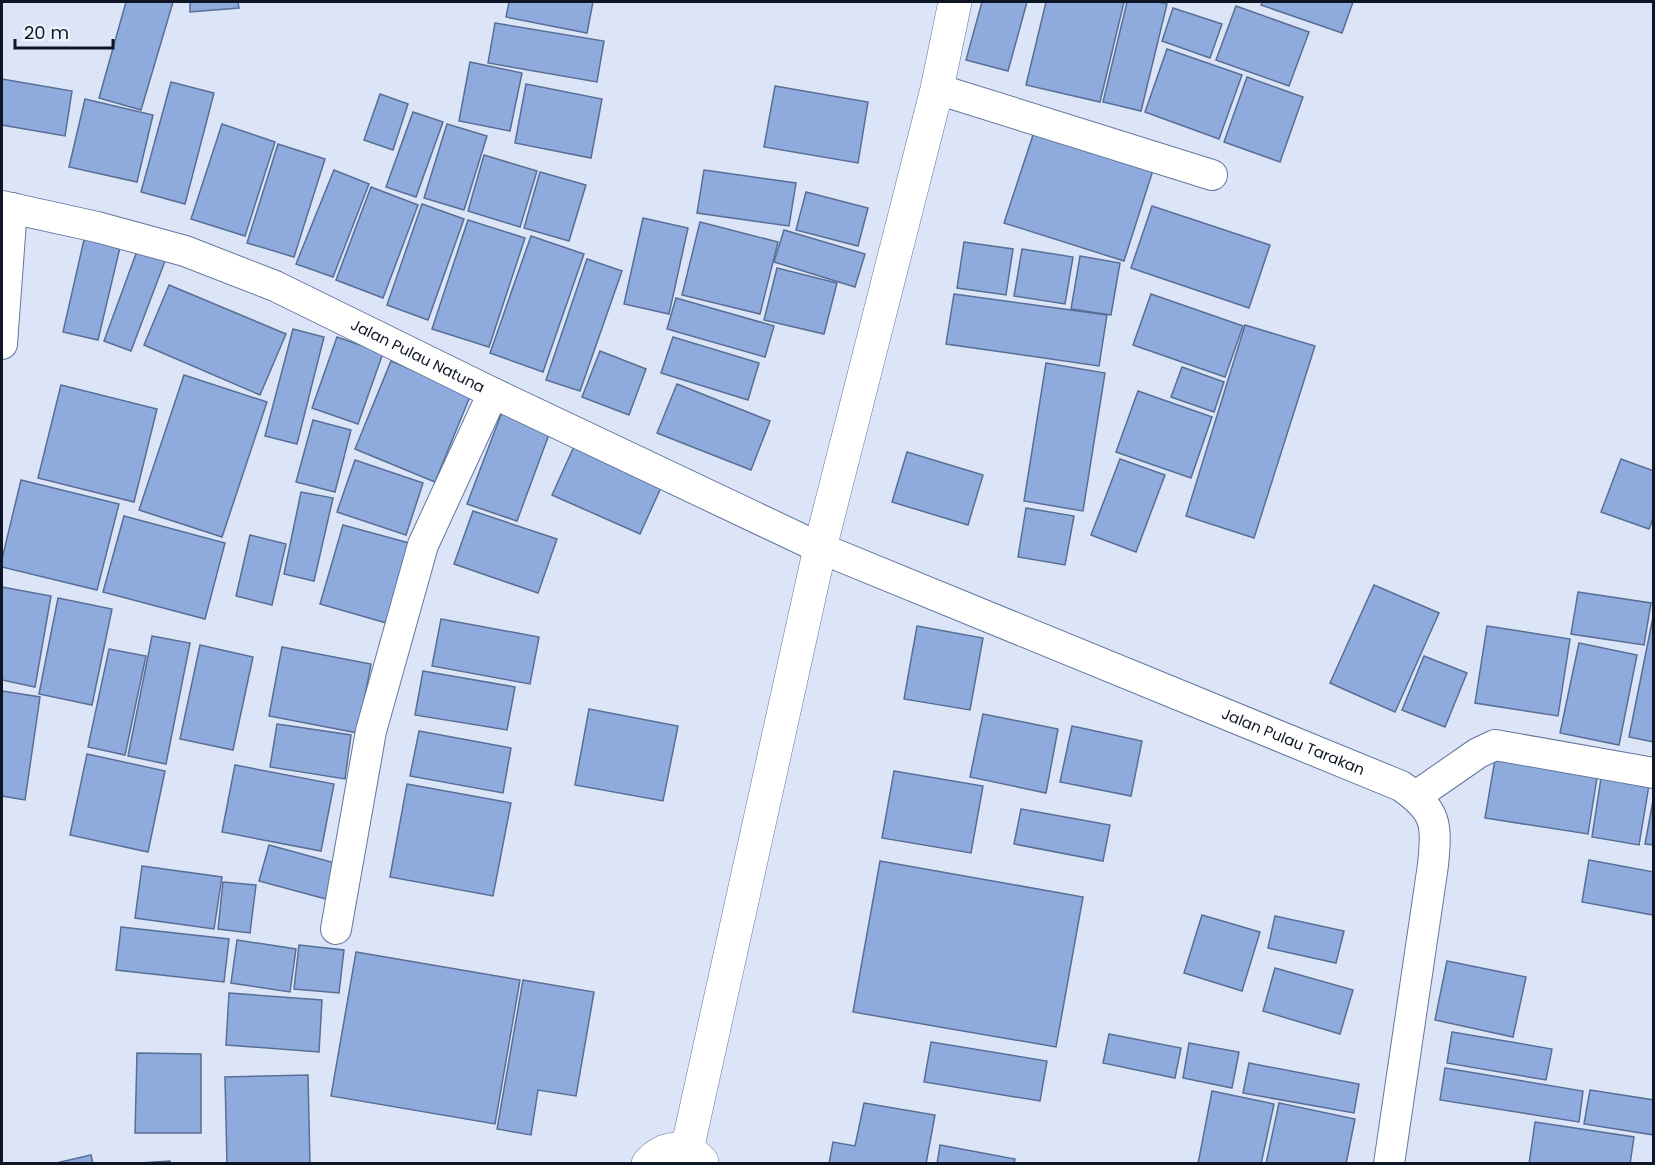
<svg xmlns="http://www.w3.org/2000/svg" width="1655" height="1165" font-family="Poppins,sans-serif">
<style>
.building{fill:#8fabde;stroke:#596e95;stroke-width:1.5}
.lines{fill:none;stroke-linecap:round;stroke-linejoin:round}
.street-casing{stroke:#62779e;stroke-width:32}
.highway-casing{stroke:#62779e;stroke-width:34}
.street{stroke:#fff;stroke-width:30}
.highway{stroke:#fff;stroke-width:33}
.labels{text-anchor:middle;stroke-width:4.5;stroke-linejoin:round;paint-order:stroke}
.street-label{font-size:15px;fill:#0e1625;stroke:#edf2fb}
</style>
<rect width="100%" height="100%" fill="#dbe5f7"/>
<!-- building -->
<g class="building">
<polygon points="126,2 173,2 141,110 99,98"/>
<polygon points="190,2 238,2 239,8 190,12"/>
<polygon points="509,2 593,2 587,33 506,17"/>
<polygon points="982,2 1027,2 1008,71 966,60"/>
<polygon points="1046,2 1124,2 1100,102 1026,85"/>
<polygon points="1127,2 1159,2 1167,4 1141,111 1103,102"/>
<polygon points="1262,2 1353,2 1342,33 1261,5"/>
<polygon points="1236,6 1309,32 1289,86 1216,60"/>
<polygon points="1173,8 1222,24 1210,58 1162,41"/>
<polygon points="495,23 604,41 597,82 488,63"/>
<polygon points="1167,49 1242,75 1219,139 1145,112"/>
<polygon points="470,62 522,73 510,131 459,121"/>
<polygon points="1247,77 1303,97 1280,162 1224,142"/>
<polygon points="2,79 72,91 65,136 2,125"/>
<polygon points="171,82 214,93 185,204 141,192"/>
<polygon points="526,84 602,99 591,158 515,143"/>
<polygon points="775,86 868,102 858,163 764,147"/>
<polygon points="380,94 408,104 393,150 364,140"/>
<polygon points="85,99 153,115 137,182 69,167"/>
<polygon points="413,112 443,122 416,197 386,187"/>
<polygon points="222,124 275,142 245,236 191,219"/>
<polygon points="447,124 487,136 464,210 424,198"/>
<polygon points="1035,129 1154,167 1124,261 1004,223"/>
<polygon points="278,144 325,159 294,257 247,243"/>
<polygon points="484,155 537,171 520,227 468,211"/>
<polygon points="334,170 369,184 333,277 296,264"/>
<polygon points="704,170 796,183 789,226 697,213"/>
<polygon points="540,172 586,185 569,241 524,228"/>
<polygon points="371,187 418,205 383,298 336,280"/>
<polygon points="806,192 868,208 858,246 796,230"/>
<polygon points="422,204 464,219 428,320 387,305"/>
<polygon points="1152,206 1270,245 1249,308 1131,268"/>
<polygon points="643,218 688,228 669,314 624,304"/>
<polygon points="468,220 525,238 489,347 432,329"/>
<polygon points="700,222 778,242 760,314 682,295"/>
<polygon points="784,230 865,254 855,287 774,262"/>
<polygon points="86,231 122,239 98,340 63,332"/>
<polygon points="531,236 584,254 543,372 490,353"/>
<polygon points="964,242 1013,249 1006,295 957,288"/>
<polygon points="1022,249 1073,257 1065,304 1014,296"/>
<polygon points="137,251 165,261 131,351 104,341"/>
<polygon points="1080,256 1120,263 1111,315 1071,309"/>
<polygon points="587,259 622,271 580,391 546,380"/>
<polygon points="777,268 837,283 824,334 764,320"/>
<polygon points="169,285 286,334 260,395 144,345"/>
<polygon points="954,294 1107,315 1099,366 946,344"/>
<polygon points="1151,294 1243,326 1225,377 1133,345"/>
<polygon points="676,298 774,326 765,357 667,329"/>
<polygon points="1245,325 1315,346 1254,538 1186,516"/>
<polygon points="293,329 324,337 297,444 265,436"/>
<polygon points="337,337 383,353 358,424 312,408"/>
<polygon points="673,337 759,363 748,400 661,373"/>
<polygon points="600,351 646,369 629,415 582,397"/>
<polygon points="391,361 471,394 435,482 355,449"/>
<polygon points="1046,363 1105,373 1083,511 1024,501"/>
<polygon points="1182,367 1224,382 1214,412 1171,397"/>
<polygon points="184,375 267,402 222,537 139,510"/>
<polygon points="677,384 770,421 751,470 657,433"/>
<polygon points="61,385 157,409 134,502 38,478"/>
<polygon points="1138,391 1212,417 1191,478 1116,452"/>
<polygon points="502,412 551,429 517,521 467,504"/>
<polygon points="313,420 351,430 335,492 296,482"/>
<polygon points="576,442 664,481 640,534 552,495"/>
<polygon points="907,452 983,475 968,525 892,502"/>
<polygon points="1120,459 1165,475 1136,552 1091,535"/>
<polygon points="1621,459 1654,471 1654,516 1649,529 1601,512"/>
<polygon points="355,460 423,483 406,535 337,512"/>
<polygon points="21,480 119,504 97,590 2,567 2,559"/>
<polygon points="301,492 333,498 314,581 284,574"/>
<polygon points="1026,508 1074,516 1065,565 1018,557"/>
<polygon points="473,511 557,539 538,593 454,564"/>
<polygon points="124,516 225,543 205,619 103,592"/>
<polygon points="343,525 413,544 390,624 320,604"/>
<polygon points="250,535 286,544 272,605 236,596"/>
<polygon points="1374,585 1439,613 1395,712 1330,683"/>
<polygon points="2,587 51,596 35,687 2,680"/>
<polygon points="1578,592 1651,603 1644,645 1571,634"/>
<polygon points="58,598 112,609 92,705 39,694"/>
<polygon points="1654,612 1654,742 1629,737"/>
<polygon points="441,619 539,637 530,684 432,666"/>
<polygon points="917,626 983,638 970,710 904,699"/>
<polygon points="1487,626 1570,639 1558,716 1475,703"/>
<polygon points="152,636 190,643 166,764 128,756"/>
<polygon points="1579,643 1637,655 1619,745 1560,733"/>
<polygon points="200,645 253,657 233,750 180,739"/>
<polygon points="282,647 371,664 358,733 269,716"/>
<polygon points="109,649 146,656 125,755 88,747"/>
<polygon points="1424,656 1467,673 1445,727 1402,710"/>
<polygon points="423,671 515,687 507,730 415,715"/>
<polygon points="2,691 40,697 25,800 2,796"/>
<polygon points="589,709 678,726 663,801 575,785"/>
<polygon points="983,714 1058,729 1046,793 970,777"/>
<polygon points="277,724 351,735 345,779 270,767"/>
<polygon points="1072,726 1142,741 1131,796 1060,782"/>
<polygon points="419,731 511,748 503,793 410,776"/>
<polygon points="1497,748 1599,765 1588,834 1485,818"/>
<polygon points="87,754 165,771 148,852 70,835"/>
<polygon points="235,765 334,784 321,851 222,832"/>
<polygon points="1603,765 1651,773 1639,845 1592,837"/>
<polygon points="894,771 983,786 971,853 882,838"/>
<polygon points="407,784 511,803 493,896 390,877"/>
<polygon points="1654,795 1654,845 1645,844"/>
<polygon points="1021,809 1110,825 1103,861 1014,844"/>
<polygon points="269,845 335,863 326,899 259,881"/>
<polygon points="1589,860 1654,872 1653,915 1582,902"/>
<polygon points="880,861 1083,897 1056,1047 853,1012"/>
<polygon points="142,866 222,877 214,929 135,918"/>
<polygon points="223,882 256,885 250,933 218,929"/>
<polygon points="1202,915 1260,932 1242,991 1184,973"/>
<polygon points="1275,916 1344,931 1336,963 1268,948"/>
<polygon points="121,927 229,939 224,982 116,970"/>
<polygon points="237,940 296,949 290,992 231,983"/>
<polygon points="299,945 344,950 339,993 294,989"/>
<polygon points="356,952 520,980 495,1124 331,1096"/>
<polygon points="1447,961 1526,977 1513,1037 1435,1020"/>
<polygon points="1275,968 1353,990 1340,1034 1263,1011"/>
<polygon points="523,980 594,992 576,1096 538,1090 531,1135 497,1129"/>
<polygon points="229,993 322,1000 319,1052 226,1045"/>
<polygon points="1452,1032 1552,1049 1546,1080 1447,1063"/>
<polygon points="1109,1034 1181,1048 1175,1078 1103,1063"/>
<polygon points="931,1042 1047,1061 1040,1101 924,1082"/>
<polygon points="1189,1043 1239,1052 1232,1088 1183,1078"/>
<polygon points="137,1053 201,1054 201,1133 135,1133"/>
<polygon points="1249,1063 1359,1084 1354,1113 1243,1093"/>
<polygon points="1445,1068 1583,1091 1579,1122 1440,1100"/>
<polygon points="308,1075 310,1164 227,1164 225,1077"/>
<polygon points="1590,1090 1654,1100 1654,1135 1584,1124"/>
<polygon points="1212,1091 1274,1104 1261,1164 1198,1164"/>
<polygon points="864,1103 935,1115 926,1164 829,1164 833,1142 855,1146"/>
<polygon points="1279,1103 1355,1119 1346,1164 1266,1164"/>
<polygon points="1535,1122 1634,1137 1630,1164 1529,1164"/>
<polygon points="940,1145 1015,1159 1014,1164 937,1164"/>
<polygon points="91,1155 93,1164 52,1164"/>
<polygon points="170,1161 170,1164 123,1164"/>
</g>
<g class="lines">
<defs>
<g id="street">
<polyline points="937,89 1212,175"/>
<path id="s1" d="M2,206l95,21 88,24 90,35 218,107 327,155 581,238c36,25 36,37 32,79l-44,299"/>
<polyline points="2,344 12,208"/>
<polyline points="1416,796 1478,753 1495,745 1654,773"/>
<polyline points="336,929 371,731 423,545 493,393"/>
</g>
<g id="highway">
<polyline points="687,1150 820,548 937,89 955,2"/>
<path d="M648,1164c16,-19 38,-20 54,-2"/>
</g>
</defs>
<!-- street casing -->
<use href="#street" class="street-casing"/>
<!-- highway casing -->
<use href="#highway" class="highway-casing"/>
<!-- street -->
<use href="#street" class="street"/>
<!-- highway -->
<use href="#highway" class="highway"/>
</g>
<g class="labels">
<!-- street labels -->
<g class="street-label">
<text dy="5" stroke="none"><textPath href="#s1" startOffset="444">Jalan Pulau Natuna</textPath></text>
<text dy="5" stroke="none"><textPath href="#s1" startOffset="1401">Jalan Pulau Tarakan</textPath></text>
</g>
</g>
<!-- border -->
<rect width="1655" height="1165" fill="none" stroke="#0e1625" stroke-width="6"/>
<!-- scale -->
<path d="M15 39v9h98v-9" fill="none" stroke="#0e1625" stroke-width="3"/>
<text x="24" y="39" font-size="18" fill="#0e1625" stroke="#edf2fb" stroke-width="4.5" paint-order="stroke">20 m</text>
</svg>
